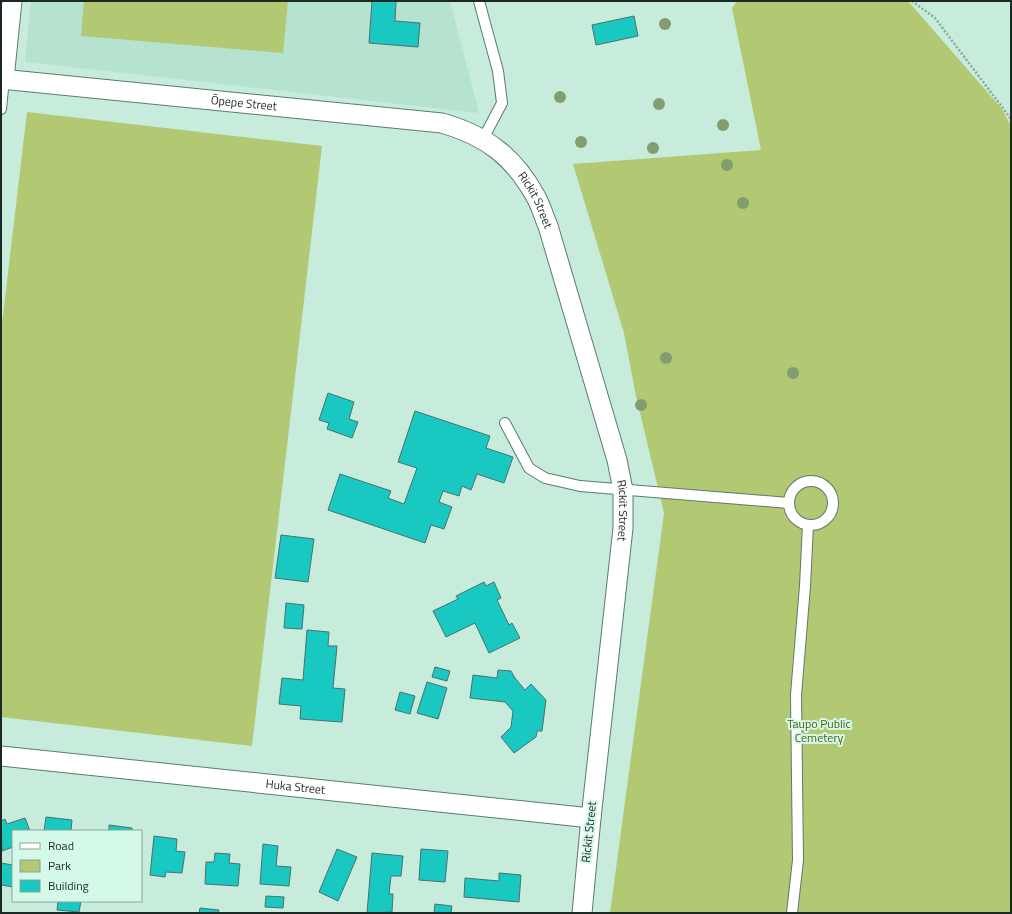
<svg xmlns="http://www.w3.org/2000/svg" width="1012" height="914" font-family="'Titillium Web',sans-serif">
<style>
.built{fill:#b5e3cf}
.green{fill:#b2c872}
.building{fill:#19c8c1;stroke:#49716e}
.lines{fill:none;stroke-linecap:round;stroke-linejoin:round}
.lane-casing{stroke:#5a7c6d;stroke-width:12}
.street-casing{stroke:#5a7c6d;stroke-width:21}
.path{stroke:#89a699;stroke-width:2.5;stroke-dasharray:2 2;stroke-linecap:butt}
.lane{stroke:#fff;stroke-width:10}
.street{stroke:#fff;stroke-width:19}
.tree{fill:#849d70}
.labels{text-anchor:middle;stroke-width:4;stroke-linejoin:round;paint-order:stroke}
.street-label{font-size:12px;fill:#1c2a24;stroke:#d4f9e9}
.park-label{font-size:12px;fill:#4e5d18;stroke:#d4f9e9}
</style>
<rect width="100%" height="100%" fill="#c7ecdc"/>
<!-- built -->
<polygon class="built" points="31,1 450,1 479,113 25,62"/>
<!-- green -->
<g class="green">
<polygon points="84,1 288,1 283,53 81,36"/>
<polygon points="737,1 908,1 1002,109 1011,126 1011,913 610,913 664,513 636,396 624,333 573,164 761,150 732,8"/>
<polygon points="27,112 322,146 252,746 1,717 1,332"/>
</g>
<!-- building -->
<g class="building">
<polygon points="372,1 396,1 395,21 420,23 418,47 369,43"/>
<polygon points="634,16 638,36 596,45 592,25"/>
<polygon points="328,393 354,402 349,419 358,422 352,438 327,429 329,423 319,420"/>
<polygon points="415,411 490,436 486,448 513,457 504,483 477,474 471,490 462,486 459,496 443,491 439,502 452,507 444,529 431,525 425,543 328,510 340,474 391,491 388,498 404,504 417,468 398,462"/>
<polygon points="281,535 314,539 308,582 275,578"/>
<polygon points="484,582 486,586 494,582 501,598 497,600 509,625 512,623 520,638 489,653 475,623 446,637 433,611 458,599 456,596"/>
<polygon points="286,603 304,605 302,629 284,628"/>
<polygon points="307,630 329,632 328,646 337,646 333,688 345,689 342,722 300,719 301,706 279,704 282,678 303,680"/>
<polygon points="435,667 450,671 447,681 432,677"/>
<polygon points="498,670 511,671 515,678 525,690 531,684 546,700 542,731 537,731 536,737 514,753 501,737 511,727 513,711 505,702 470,698 473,675 497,678"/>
<polygon points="427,682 447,688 438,719 417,713"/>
<polygon points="400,692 415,696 410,714 395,710"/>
<polygon points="46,817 72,820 71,831 44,831"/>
<polygon points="25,818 30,831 13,831 13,847 2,851 1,821 5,819 7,824"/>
<polygon points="109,825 132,828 132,831 109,831"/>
<polygon points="154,836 177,839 176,851 185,852 182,873 166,872 165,877 150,875"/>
<polygon points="263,844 278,846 276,866 291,867 289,886 260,884"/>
<polygon points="337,849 357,857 338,901 319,892"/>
<polygon points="421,849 448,851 445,882 419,880"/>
<polygon points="215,853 230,854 229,863 240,864 238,886 205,884 206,862 214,862"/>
<polygon points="372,853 403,856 401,876 391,876 389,894 393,894 392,912 367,913"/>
<polygon points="1,863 13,865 13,887 1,885"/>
<polygon points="499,873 521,875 519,902 464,897 465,878 499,881"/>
<polygon points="266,896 284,897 283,908 265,907"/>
<polygon points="58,901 81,901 79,912 57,910"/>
<polygon points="435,904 452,906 451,913 434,913"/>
<polygon points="200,908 219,910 218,913 199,913"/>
</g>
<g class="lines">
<defs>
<g id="lane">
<polyline points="479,1 498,71 502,103 483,139"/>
<polyline points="1,109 4,79"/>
<polyline points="505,423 529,468 545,478 580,486 789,503"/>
<circle cx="811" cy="503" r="22"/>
<polyline points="792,913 798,860 796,695 805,586 808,525"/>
</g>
<g id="street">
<path id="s1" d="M1,79l441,44c45,13 72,34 94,74 5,9 8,20 12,29l69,234 6,30v38l-32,290 -9,95"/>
<polyline points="4,79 12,1"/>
<path id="s2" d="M1,756l590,62"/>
</g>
</defs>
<!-- lane casing -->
<use href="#lane" class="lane-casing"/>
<!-- street casing -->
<use href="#street" class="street-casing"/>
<!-- path -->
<polyline class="path" points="912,1 935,18 1011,119"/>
<!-- lane -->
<use href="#lane" class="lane"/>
<!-- street -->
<use href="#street" class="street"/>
</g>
<!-- trees -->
<g class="tree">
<circle cx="665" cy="24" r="6"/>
<circle cx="560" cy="97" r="6"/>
<circle cx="659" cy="104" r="6"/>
<circle cx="723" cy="125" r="6"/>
<circle cx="581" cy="142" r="6"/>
<circle cx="653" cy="148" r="6"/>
<circle cx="727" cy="165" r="6"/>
<circle cx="743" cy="203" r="6"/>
<circle cx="666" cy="358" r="6"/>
<circle cx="793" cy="373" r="6"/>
<circle cx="641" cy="405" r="6"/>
</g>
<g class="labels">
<!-- street labels -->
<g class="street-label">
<text dy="4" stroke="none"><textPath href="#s1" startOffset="244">Ōpepe Street</textPath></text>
<text dy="4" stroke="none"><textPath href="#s1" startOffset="569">Rickit Street</textPath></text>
<text dy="4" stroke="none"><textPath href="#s1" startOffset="893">Rickit Street</textPath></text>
<text dy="4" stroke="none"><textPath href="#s2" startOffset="296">Huka Street</textPath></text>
<text transform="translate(589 832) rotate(-84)" y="4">Rickit Street</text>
</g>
<!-- park labels -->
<g class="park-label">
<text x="819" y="728">Taupo Public<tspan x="819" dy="14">Cemetery</tspan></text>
</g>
</g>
<!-- border -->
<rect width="1012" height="914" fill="none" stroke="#1c2a24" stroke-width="4"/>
<!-- legend -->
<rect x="12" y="830" width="130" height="72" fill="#d4f9e9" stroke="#8aa69a"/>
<rect x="20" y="843" width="20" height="6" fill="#ffffff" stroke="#8aa69a"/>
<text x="48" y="850" font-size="12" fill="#1c2a24">Road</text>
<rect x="20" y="860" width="20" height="12" fill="#b2c872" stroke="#8aa69a"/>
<text x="48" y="870" font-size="12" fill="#1c2a24">Park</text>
<rect x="20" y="880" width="20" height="12" fill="#19c8c1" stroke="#8aa69a"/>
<text x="48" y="890" font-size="12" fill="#1c2a24">Building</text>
</svg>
